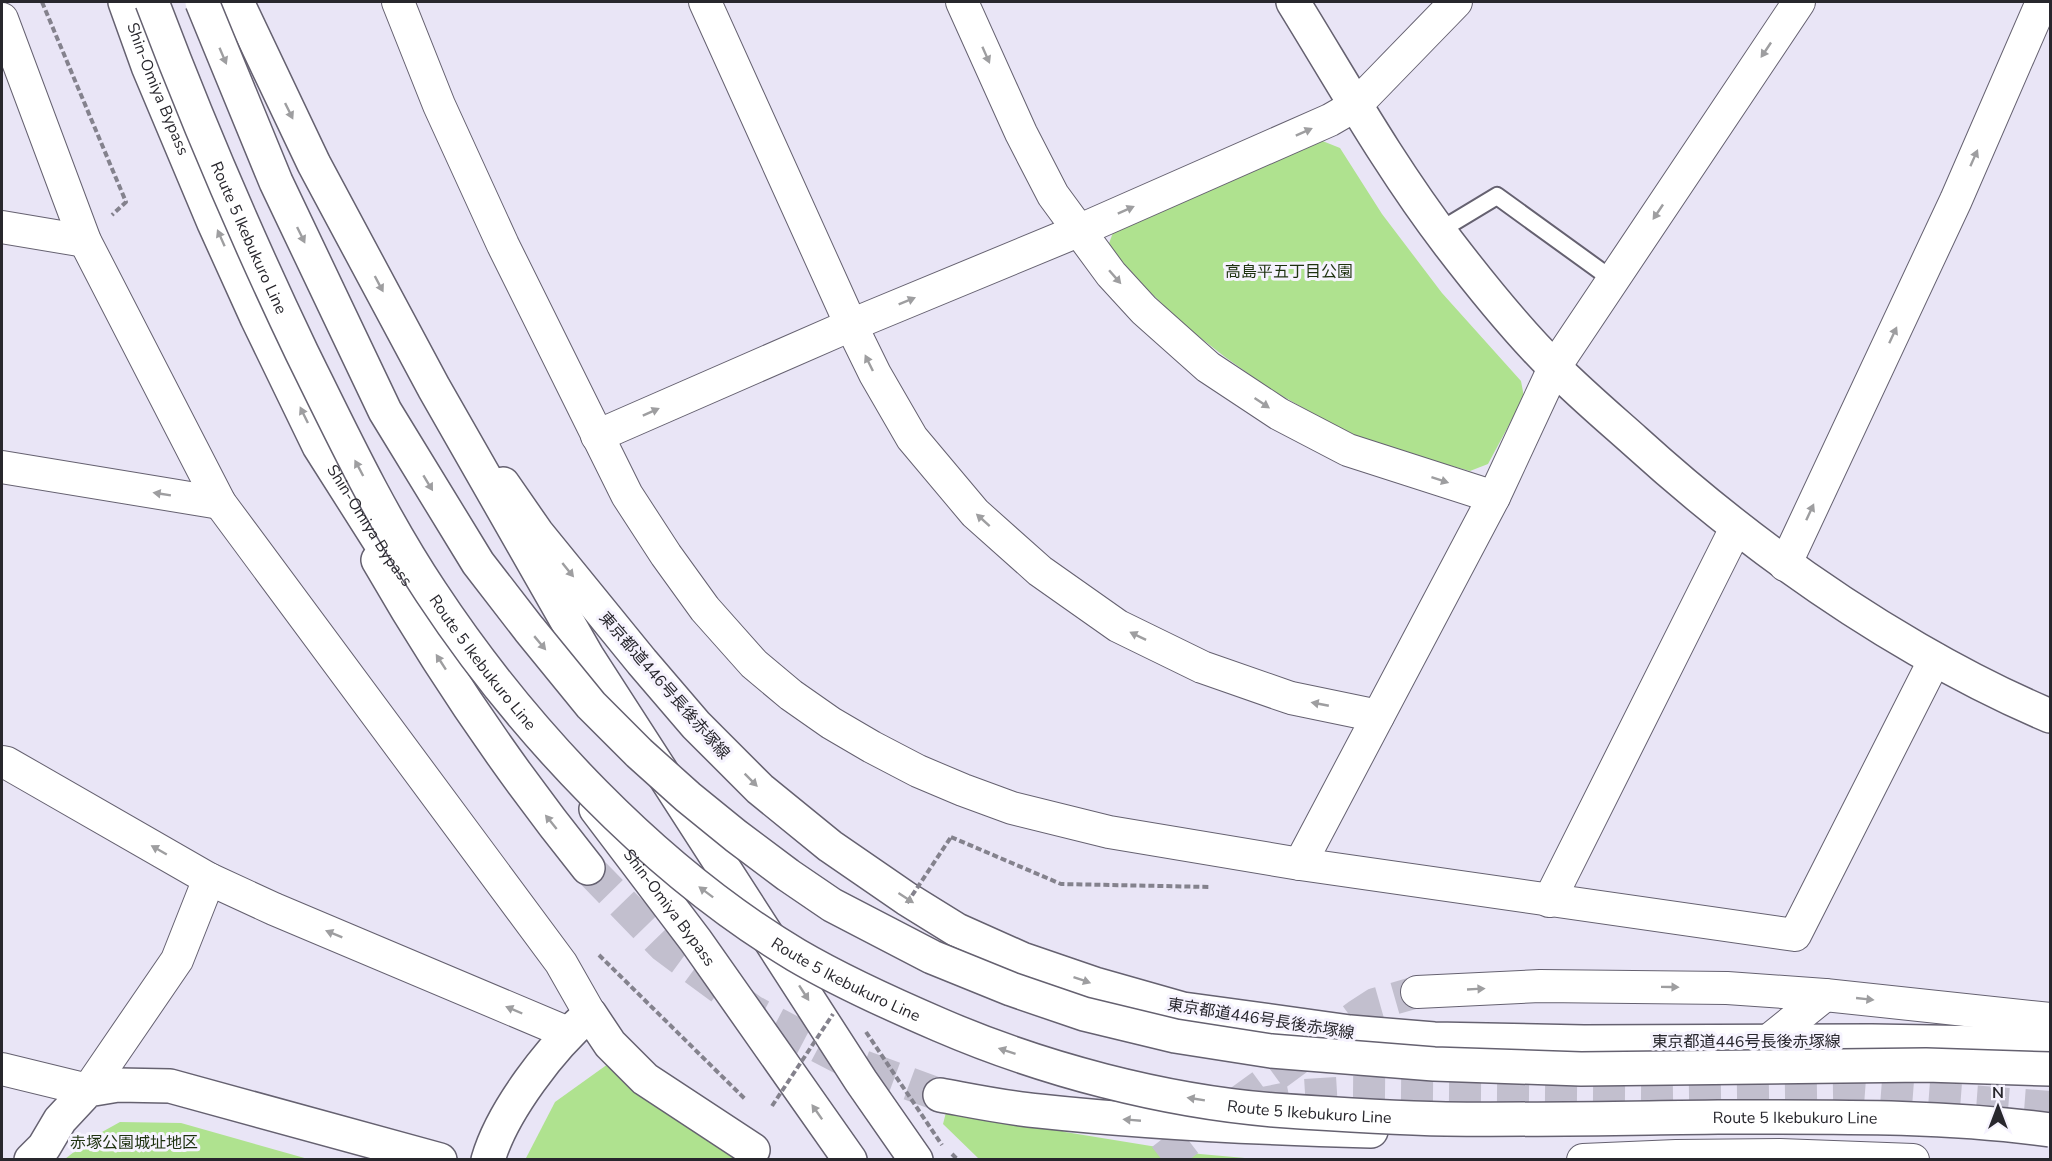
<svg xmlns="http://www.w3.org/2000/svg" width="2052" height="1161" font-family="'Nunito Sans','Noto Sans JP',sans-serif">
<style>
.green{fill:#afe28f}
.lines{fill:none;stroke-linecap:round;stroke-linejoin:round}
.minor-tunnel{stroke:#c2bfce;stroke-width:32;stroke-dasharray:32 16;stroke-linecap:butt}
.tertiary-tunnel{stroke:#c2bfce;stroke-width:33;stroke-dasharray:33 16;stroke-linecap:butt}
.secondary-tunnel{stroke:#c2bfce;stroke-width:33;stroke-dasharray:33 16;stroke-linecap:butt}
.service-casing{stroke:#656170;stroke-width:20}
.minor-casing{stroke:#656170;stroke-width:34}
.tertiary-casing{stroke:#656170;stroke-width:36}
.secondary-casing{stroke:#656170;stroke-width:36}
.trunk-casing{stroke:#656170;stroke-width:36}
.path{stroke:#84828d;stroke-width:4;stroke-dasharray:6 3;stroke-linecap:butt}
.service{stroke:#fff;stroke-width:16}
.minor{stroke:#fff;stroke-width:32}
.tertiary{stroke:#fff;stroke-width:33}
.secondary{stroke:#fff;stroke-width:33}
.trunk{stroke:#fff;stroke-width:33}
.motorway-bridge-casing{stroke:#656170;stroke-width:36;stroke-linecap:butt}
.path-bridge{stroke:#84828d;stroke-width:4;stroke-dasharray:6 3;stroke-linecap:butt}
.motorway-bridge{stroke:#fff;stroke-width:33}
.oneway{fill:#9e9ea0}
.labels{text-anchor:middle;stroke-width:6;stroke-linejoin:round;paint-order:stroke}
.street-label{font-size:16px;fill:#28272d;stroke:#f6f3fe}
.park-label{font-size:16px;fill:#1d310f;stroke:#f6f3fe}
</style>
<rect width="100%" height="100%" fill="#e9e5f6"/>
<!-- green -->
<g class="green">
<polygon points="1320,140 1340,148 1382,214 1442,293 1521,381 1524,397 1488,464 1470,471 1373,444 1319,417 1270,389 1225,357 1184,325 1148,290 1108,246 1114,230"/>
<polygon points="608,1064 753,1160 525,1160 555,1102"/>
<polygon points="953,1085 968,1087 1065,1132 1200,1154 1256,1159 979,1159 943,1124"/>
<polygon points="120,1122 181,1123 308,1159 65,1159 93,1137"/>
</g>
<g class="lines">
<!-- minor-tunnel -->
<g class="minor-tunnel">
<polyline points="1236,1104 1358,1015 1375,1004 1417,992"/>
<polyline points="1258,1104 1303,1095 1352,1092 1651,1095 1852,1092 2050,1107"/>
</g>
<!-- tertiary-tunnel -->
<polyline class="tertiary-tunnel" points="1162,1160 1206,1126"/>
<!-- secondary-tunnel -->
<polyline class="secondary-tunnel" points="588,868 664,946 752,1011 845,1060 940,1095"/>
<defs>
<polyline id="service" points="1439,231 1497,196 1613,280"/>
<g id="minor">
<polyline points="398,2 439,105 503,245 627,495 666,555 705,609 754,664 791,695 831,723 872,747 918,771 963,790 1012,808 1109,832 1300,864 1795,935 1935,659"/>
<polyline points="705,2 851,325 875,374 912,438 975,513 1040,571 1118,626 1202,667 1291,698 1378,716"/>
<polyline points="962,2 1021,133 1053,195 1111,274 1144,310 1208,367 1279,414 1348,450 1494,497"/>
<polyline points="2,19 85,241 220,503 561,963 590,1014"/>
<polyline points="2,227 85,241"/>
<polyline points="597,436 851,325 1078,231 1330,120 1356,105 1456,2"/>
<polyline points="2,467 220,503"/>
<polyline points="1785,565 1956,200 2042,2"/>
<polyline points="2,762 7,763 209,879 274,909 568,1033"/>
<polyline points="1300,864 1494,497 1554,368 1799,2"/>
<polyline points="1549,901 1736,528"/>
<polyline points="1417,992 1540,986 1727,988 1825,995 2050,1019"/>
<polyline points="1768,1041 1825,995"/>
<polyline points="2,1069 88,1090 177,960 209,879"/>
<polyline points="1583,1160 1676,1156 1780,1155 1913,1160"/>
</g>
<g id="tertiary">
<path d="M1293,2c50,81 97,165 156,242 33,43 68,87 107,125 25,25 52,48 79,72 87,79 180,149 282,208 43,25 88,48 133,67"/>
<polyline points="31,1160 44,1147 60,1120 88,1090 118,1085 170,1086 440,1160"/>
<path d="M488,1160c14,-49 64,-114 102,-146l20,30 35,35 108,71"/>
</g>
<g id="secondary">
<polyline points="503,484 537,533 642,662 696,725 760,789 830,846 907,899 957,930 1022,959 1095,984 1183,1009 1350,1032 1434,1039 1584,1042 1872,1041 2050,1044"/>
<path d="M378,560c62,108 132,211 210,308"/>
<path d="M940,1095c33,6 66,13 99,16 111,12 221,17 332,20"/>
</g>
<g id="trunk">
<path id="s1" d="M125,2l23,64 66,157 43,95 62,128 73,115 29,38"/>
<polyline points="237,2 314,164 434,388 587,656 861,1081 916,1160"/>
<path id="s2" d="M596,809l100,132 154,219"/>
</g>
</defs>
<!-- service casing -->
<use href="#service" class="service-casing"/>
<!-- minor casing -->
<use href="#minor" class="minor-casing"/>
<!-- tertiary casing -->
<use href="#tertiary" class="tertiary-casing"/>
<!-- secondary casing -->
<use href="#secondary" class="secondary-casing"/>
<!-- trunk casing -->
<use href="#trunk" class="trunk-casing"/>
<!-- path -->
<g class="path">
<polyline points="42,2 126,202 112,215"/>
<polyline points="951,837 1061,884 1211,887"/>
<polyline points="599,955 746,1100"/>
<polyline points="952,1154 958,1160"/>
</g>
<!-- service -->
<use href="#service" class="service"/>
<!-- minor -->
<use href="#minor" class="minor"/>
<!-- tertiary -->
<use href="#tertiary" class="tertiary"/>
<!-- secondary -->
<use href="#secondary" class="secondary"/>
<!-- trunk -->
<use href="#trunk" class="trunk"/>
<defs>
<g id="motorway-bridge">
<path id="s3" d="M152,2c45,119 95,236 150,351 40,81 79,164 129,239 91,138 223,278 365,363 46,27 95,49 144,70 102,44 223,76 334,85 57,4 115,8 172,9 91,1 181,-1 272,-2 111,0 222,-2 332,13"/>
<polyline points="202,2 276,182 385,411 478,563 529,629 591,705 639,753 688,797 736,836 788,875 832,905 932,957 1011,989 1084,1014 1175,1036 1271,1051 1434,1064 1581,1069 1926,1065 2050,1069"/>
</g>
</defs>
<!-- motorway-bridge casing -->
<use href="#motorway-bridge" class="motorway-bridge-casing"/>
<!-- path-bridge -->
<g class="path-bridge">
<polyline points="907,903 951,837"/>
<polyline points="866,1032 942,1145"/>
<polyline points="772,1106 833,1014"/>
</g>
<!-- motorway-bridge -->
<use href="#motorway-bridge" class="motorway-bridge"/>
</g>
<!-- one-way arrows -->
<defs><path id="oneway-solid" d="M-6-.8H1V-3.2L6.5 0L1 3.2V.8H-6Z" transform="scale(1.5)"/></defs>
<g class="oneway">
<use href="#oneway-solid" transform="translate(1766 50) rotate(124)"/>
<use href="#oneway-solid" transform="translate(986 55) rotate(66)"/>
<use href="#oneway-solid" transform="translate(223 56) rotate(67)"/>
<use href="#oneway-solid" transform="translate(289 111) rotate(64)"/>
<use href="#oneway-solid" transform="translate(1304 132) rotate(-24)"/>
<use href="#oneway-solid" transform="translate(1974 158) rotate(-66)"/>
<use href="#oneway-solid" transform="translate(1126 210) rotate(-24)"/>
<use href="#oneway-solid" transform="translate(1658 212) rotate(124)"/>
<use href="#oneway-solid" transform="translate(301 235) rotate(64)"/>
<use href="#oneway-solid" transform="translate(221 238) rotate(-114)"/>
<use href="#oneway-solid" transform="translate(1115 277) rotate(49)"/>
<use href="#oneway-solid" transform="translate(379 284) rotate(62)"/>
<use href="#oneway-solid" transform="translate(907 301) rotate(-22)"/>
<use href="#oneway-solid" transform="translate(1893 335) rotate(-65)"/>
<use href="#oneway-solid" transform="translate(869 363) rotate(-116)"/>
<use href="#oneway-solid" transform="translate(1262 403) rotate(34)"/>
<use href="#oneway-solid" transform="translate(651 412) rotate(-24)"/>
<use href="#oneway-solid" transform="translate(304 415) rotate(-116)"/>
<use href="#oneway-solid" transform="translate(359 468) rotate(-118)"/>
<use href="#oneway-solid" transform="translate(1440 480) rotate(18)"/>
<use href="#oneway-solid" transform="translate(428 483) rotate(59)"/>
<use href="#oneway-solid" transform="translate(162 494) rotate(-171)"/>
<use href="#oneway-solid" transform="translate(1810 512) rotate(-65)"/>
<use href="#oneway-solid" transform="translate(983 520) rotate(-138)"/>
<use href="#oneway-solid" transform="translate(568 570) rotate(51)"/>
<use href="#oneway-solid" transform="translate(1138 636) rotate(-154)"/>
<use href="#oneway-solid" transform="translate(540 643) rotate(50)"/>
<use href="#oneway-solid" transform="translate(441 662) rotate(-123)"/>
<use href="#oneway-solid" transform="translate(1320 704) rotate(-169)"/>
<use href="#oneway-solid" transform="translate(751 780) rotate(45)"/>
<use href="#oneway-solid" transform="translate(551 822) rotate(-129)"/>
<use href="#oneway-solid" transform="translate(159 850) rotate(-150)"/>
<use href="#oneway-solid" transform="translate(706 892) rotate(-143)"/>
<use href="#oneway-solid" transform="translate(906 898) rotate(33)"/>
<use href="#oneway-solid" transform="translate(334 934) rotate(-158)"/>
<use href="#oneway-solid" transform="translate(1082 980) rotate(19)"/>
<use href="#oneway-solid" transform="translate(1670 987) rotate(1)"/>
<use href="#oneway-solid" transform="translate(1476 989) rotate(-3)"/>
<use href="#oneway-solid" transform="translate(804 993) rotate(57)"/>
<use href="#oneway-solid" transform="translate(1865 999) rotate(6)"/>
<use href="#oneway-solid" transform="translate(514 1010) rotate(-157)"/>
<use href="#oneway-solid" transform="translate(1007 1051) rotate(-162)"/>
<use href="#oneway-solid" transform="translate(1196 1099) rotate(-171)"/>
<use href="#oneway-solid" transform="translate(817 1112) rotate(-125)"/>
<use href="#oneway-solid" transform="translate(1132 1120) rotate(-175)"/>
</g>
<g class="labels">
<!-- street labels -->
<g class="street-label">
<text dy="6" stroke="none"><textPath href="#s1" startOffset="93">Shin-Omiya Bypass</textPath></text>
<text dy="6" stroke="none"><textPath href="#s3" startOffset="255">Route 5 Ikebukuro Line</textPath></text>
<text dy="6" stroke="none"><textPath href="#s1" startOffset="579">Shin-Omiya Bypass</textPath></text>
<text dy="6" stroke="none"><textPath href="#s3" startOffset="741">Route 5 Ikebukuro Line</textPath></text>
<text transform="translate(665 685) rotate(49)" y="6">東京都道446号長後赤塚線</text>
<text dy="6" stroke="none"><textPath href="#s2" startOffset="123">Shin-Omiya Bypass</textPath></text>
<text dy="6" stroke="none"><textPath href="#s3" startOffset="1228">Route 5 Ikebukuro Line</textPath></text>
<text transform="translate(1261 1018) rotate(9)" y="6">東京都道446号長後赤塚線</text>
<text x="1746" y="1047">東京都道446号長後赤塚線</text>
<text dy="6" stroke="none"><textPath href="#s3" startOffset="1714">Route 5 Ikebukuro Line</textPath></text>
<text dy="6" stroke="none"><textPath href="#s3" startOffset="2200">Route 5 Ikebukuro Line</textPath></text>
</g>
<!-- park labels -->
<g class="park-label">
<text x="1289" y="277">高島平五丁目公園</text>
<text x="134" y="1148">赤塚公園城址地区</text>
</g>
</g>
<!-- border -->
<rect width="2052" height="1161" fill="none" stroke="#28272d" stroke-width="6"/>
<!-- north arrow -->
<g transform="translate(1998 1107)" stroke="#f6f3fe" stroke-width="4.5" paint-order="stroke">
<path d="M0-4.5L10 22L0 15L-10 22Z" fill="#28272d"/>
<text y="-9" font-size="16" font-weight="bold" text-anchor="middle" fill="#28272d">N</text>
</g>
</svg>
